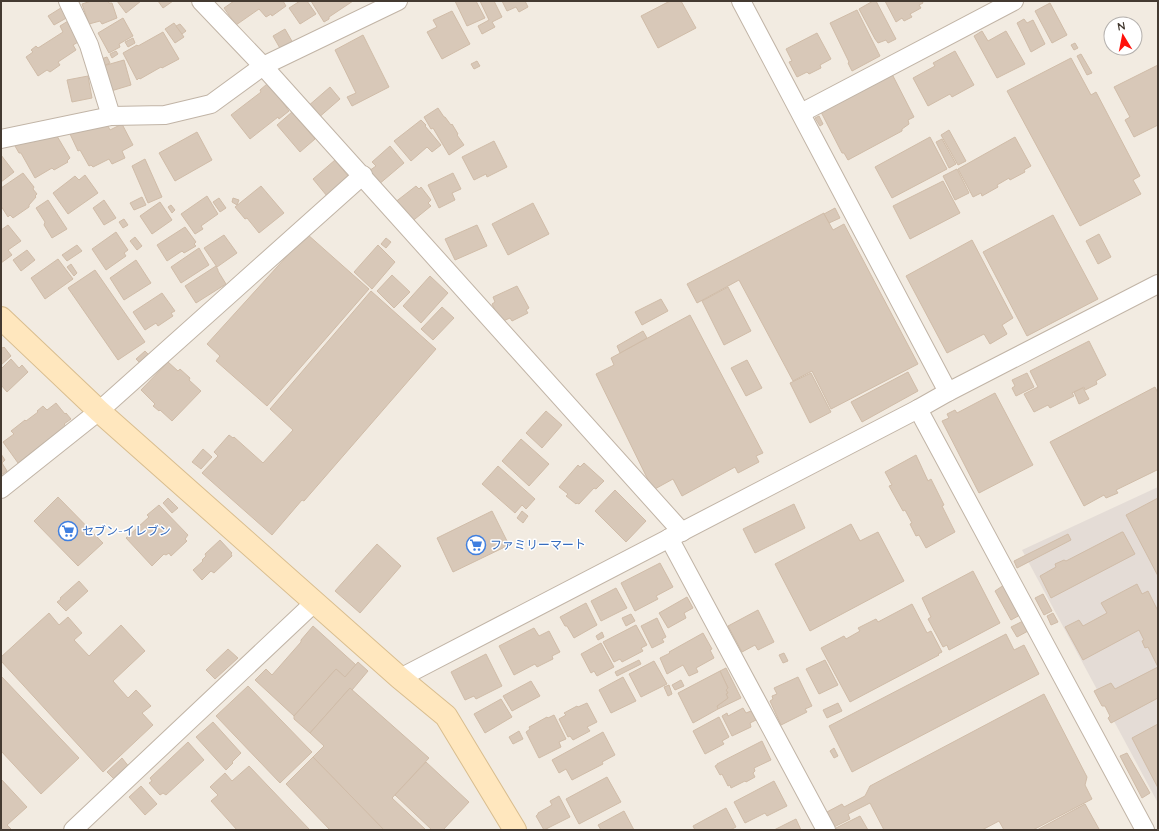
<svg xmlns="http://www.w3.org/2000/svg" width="1159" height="831" font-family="Quicksand,'Noto Sans JP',sans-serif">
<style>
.industrial{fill:#e4dcd6}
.building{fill:#d8c8b8;stroke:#d0bca8}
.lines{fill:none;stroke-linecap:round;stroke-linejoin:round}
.street-casing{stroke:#c1b4a6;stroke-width:20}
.secondary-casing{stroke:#d9bd8e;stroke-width:24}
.street{stroke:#fff;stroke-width:18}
.secondary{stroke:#ffe7be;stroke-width:22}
.labels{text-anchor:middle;stroke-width:3;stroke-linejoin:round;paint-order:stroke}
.shop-label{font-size:12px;fill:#366cbe;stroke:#fff;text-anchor:start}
</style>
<rect width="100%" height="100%" fill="#f2ebe1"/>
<!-- industrial -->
<polygon class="industrial" points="1158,487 1158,803 1022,550"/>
<!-- building -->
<g class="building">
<polygon points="91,1 108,1 109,3 112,3 117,18 102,24 100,21 89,24 82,4"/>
<polygon points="117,1 141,1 126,13"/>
<polygon points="158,1 173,1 163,8"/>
<polygon points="234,1 283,1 286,6 272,16 271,14 266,17 259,9 236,25 224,8"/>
<polygon points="300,1 307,1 316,14 300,24 289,8"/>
<polygon points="311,1 353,1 329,17 329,19 324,22"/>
<polygon points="455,1 476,1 485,18 467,26"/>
<polygon points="480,1 494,1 502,17 492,22 495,27 482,34 478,26 489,20"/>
<polygon points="502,1 525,1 528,7 519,12 516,7 507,11"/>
<polygon points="670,1 681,1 696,28 658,48 641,16"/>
<polygon points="873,1 876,1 896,39 888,43 886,40 878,43 875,39 859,9"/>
<polygon points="885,1 922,1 923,3 919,5 921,8 910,14 912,17 904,21 902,18 896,22"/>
<polygon points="1050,3 1067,35 1052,43 1035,11"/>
<polygon points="64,6 70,16 54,25 48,16"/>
<polygon points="857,10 880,56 852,71 848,63 849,62 830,23"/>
<polygon points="452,11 470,44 442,59 427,32 437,27 433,20"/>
<polygon points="123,18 133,36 119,44 120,47 109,53 98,33"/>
<polygon points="1024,19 1027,23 1033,20 1045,44 1031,52 1017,23"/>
<polygon points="68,21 80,41 73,45 76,50 58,62 60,65 50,72 47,70 38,76 26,57 33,52 31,50 36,46 38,48 63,32 60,26"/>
<polygon points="174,23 184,37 175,43 165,29"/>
<polygon points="180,24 186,31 182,34 176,26"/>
<polygon points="285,29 293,43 281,50 273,36"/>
<polygon points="982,31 988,41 1006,31 1025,64 997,78 974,36"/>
<polygon points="163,32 179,59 162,68 161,67 140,79 139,78 137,80 123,53 137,45 138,46"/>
<polygon points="817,33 831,59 820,65 821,68 809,74 807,72 797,77 789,62 792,61 786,49"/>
<polygon points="363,35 389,87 352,106 347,97 356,93 335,50"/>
<polygon points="133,38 135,43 128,47 125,42"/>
<polygon points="1075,43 1078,48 1074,50 1071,45"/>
<polygon points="116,51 118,54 112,58 110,54"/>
<polygon points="955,51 974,85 952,97 950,94 928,106 913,78 935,66 933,63"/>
<polygon points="1081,54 1092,73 1087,75 1077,56"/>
<polygon points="107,57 110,63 103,66 101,59"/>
<polygon points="1071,58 1091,95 1096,92 1140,176 1133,180 1141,194 1080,226 1007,91"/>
<polygon points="124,60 131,85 111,91 103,66"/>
<polygon points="477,61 480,66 474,69 471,64"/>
<polygon points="1158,65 1158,125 1134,137 1125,120 1130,117 1114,87"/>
<polygon points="892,74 914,117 908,120 909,124 902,129 902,131 848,160 844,153 842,153 821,112"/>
<polygon points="88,76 92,98 72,102 67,80"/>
<polygon points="267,84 272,90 273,89 289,111 279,119 278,117 250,139 231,115 261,92 260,90"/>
<polygon points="330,87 340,99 317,119 307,107"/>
<polygon points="438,108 444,117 445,117 451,125 452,124 458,134 457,135 464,145 449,155 433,128 431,129 424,117"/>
<polygon points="292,112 315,139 300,152 277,125"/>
<polygon points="819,116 823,124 820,126 815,118"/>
<polygon points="421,120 426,125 425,126 441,145 432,152 427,147 411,161 394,141"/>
<polygon points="107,124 110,130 122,124 133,145 122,151 125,158 112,164 109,159 93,167 91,165 89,166 80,150 78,151 70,134 85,127"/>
<polygon points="949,130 966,161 958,165 941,135"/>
<polygon points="54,131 70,158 67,161 68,162 54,170 52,168 35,178 21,153 19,153 15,146 31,137 34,142"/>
<polygon points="197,132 212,160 175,181 159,153"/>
<polygon points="930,137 947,169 892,198 875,167"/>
<polygon points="1015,137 1031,166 1024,170 1025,172 1010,180 1009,178 997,185 998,187 982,196 981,193 973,197 958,169"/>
<polygon points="942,139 956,164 949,168 936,142"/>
<polygon points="494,141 507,167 487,177 486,174 474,180 462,157"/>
<polygon points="390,146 404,163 378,185 369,171 376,166 372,162"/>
<polygon points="1,155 14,172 1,182"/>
<polygon points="145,159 162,197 148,203 132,166"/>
<polygon points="335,160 348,176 327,196 313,179"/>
<polygon points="957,169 969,193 955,200 943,176"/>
<polygon points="23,173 34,187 33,189 37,194 35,196 36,197 29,205 29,207 13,218 10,215 8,217 1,206 1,188"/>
<polygon points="453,173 461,189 452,193 455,200 439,208 428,185"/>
<polygon points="85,175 98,193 68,214 53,193 75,176 79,180"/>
<polygon points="943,181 960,213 910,239 893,206"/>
<polygon points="261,186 284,213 259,233 247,218 245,219 235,207"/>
<polygon points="416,186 419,189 421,187 431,200 428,203 431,206 410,223 394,203"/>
<polygon points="207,196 218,214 201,226 203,229 195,234 181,214"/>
<polygon points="142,197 146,205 134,210 130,203"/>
<polygon points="219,198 226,208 220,212 213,202"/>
<polygon points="233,198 239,200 237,205 232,202"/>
<polygon points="48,200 67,229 52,238 44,225 45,222 36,208"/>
<polygon points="104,200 116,218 104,225 93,208"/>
<polygon points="160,202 172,220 152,234 140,216"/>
<polygon points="533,203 549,234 508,255 492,224"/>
<polygon points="171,205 175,210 172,213 168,207"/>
<polygon points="835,208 840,218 829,223 824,214"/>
<polygon points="824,214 833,230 844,224 918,364 831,409 812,371 793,381 739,280 697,303 687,284 824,213"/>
<polygon points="1053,215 1098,299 1027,336 983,252"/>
<polygon points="124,219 128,225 123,228 119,222"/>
<polygon points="8,225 21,241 8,250 12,255 1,263 1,230"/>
<polygon points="477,225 487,246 455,260 445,239"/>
<polygon points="185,227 196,242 194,244 196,246 184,253 182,251 167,261 157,245"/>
<polygon points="116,232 128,250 124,253 126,256 106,270 92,249"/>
<polygon points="307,234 369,289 267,406 216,361 220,356 207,344"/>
<polygon points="1099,234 1111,257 1098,264 1086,241"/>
<polygon points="224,235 237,253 217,267 204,248"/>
<polygon points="135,237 142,246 137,250 130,241"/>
<polygon points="386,238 391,242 386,248 381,244"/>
<polygon points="972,240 1013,318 1002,325 1007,334 990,344 984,334 947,353 906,276"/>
<polygon points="77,245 82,251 67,261 62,255"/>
<polygon points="378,245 395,262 372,289 354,272"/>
<polygon points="199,248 209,265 181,283 171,267"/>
<polygon points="27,250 35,260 21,271 13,260"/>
<polygon points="58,259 73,279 45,299 31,278"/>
<polygon points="136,260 151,283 124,300 110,278"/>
<polygon points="71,264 77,273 74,276 67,267"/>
<polygon points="216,266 218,270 218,271 226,284 196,303 185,286"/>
<polygon points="95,270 145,342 118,360 68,288"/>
<polygon points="392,275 410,292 394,308 377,291"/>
<polygon points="430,276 448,293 421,323 403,306"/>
<polygon points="517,286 529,308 526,310 528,313 512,321 510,318 501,322 492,304 495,302 493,297"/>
<polygon points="728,287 751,331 724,345 702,301"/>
<polygon points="371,291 436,349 304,501 302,500 272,535 202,473 218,456 214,452 229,435 233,438 234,437 263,463 293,430 270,409"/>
<polygon points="162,293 175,311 171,313 173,316 158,326 156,323 145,330 133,312"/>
<polygon points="661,299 668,311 642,325 635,312"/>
<polygon points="442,307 454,318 433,340 421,329"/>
<polygon points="690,315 763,453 756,456 759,462 738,473 735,467 682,496 673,479 653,490 596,374 614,365 611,358"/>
<polygon points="643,331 647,338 620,353 617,346"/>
<polygon points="1089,341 1106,375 1096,381 1097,384 1085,390 1084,387 1072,393 1074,396 1050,408 1048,405 1034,412 1024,394 1038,387 1030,371"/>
<polygon points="1,347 3,348 4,347 11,356 1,365"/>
<polygon points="145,351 149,355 140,363 136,359"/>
<polygon points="11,359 19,368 22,365 28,372 7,392 1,385 1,369"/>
<polygon points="747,360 762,388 746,396 731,368"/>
<polygon points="168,362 178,371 180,369 190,378 189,380 201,391 172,421 160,410 159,411 153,406 155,404 141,390"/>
<polygon points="908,372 918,391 862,422 851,402"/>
<polygon points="811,373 831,412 810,423 790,383"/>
<polygon points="1027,373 1034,387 1016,396 1012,388 1015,386 1012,380"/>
<polygon points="1155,387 1158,393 1158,471 1157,470 1116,490 1118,493 1106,498 1104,495 1084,506 1050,442"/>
<polygon points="1083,388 1089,399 1079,404 1074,392"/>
<polygon points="995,393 1033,465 979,493 942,421 949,418 947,414 955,410 957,413"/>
<polygon points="56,403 65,414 66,413 71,419 64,424 66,426 18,463 3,442 14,434 11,431 25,420 26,421 38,412 37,411 43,406 47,410"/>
<polygon points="546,411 562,425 542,448 526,433"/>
<polygon points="521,439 549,464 529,486 502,461"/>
<polygon points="203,449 212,457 201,469 192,462"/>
<polygon points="1,454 5,460 2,463 7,471 1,475"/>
<polygon points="916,455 928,481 931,479 944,505 942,506 955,532 926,548 919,535 916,536 910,524 912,523 905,510 903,511 889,486 892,485 885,472"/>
<polygon points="584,463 604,481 596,489 594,488 579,504 577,503 576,504 566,496 568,494 559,487 578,465 580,467"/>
<polygon points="498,466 535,499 526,509 522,505 515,513 482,484"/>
<polygon points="615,490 646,521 626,542 595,511"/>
<polygon points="58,497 103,543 78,566 34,521"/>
<polygon points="168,498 178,508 172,513 163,503"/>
<polygon points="1158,498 1158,576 1126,515"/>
<polygon points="794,504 805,528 755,553 743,529"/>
<polygon points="159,505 188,535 185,539 187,541 171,556 169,553 166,555 164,554 152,566 126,538 149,517 147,515"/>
<polygon points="492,511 509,545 453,572 437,538"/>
<polygon points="522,511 528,516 523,523 517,518"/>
<polygon points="851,524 860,541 878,532 904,581 810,631 775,564"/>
<polygon points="1122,532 1123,532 1135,554 1051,598 1040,576 1056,567 1055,564 1064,560 1066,561"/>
<polygon points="1068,534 1071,540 1017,568 1014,561"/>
<polygon points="220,540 232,553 231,554 232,556 214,573 211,571 202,580 193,570 203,561 202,560 206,556 205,554"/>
<polygon points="377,544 401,566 360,613 335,591"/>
<polygon points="660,563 673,587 656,596 658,599 635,611 621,583"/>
<polygon points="973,571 1000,623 949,650 947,645 943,647 928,619 931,617 922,598"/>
<polygon points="79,581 88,591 66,611 57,602 61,599 60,598"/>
<polygon points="1137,584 1142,594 1148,591 1158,611 1158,698 1111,723 1108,718 1110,716 1105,706 1102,706 1094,691 1111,683 1115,689 1158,667 1148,647 1145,648 1142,641 1144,640 1139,630 1083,660 1065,627 1079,620 1083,626 1107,613 1101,603"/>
<polygon points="1004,585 1020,615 1011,620 995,591"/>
<polygon points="616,588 627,608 601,621 591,601"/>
<polygon points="1043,594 1052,611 1044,615 1035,598"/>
<polygon points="687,597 693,608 684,613 686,618 668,628 659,613"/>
<polygon points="586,603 597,625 574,638 567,626 565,626 560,617"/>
<polygon points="912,604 927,633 931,631 942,652 938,654 939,655 850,702 821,648 844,636 846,639 860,631 858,628 876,619 878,622"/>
<polygon points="758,610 774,642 758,650 755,645 742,652 728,626"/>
<polygon points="49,613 59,625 68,617 82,633 74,640 89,656 121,625 145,651 113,681 128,698 136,690 151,706 142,713 153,725 103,772 1,661 1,657"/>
<polygon points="1053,613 1058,622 1051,625 1047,616"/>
<polygon points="631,614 635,621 626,626 622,618"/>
<polygon points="657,618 666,637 662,639 664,642 652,648 641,626"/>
<polygon points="1023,621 1028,631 1017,637 1011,627"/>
<polygon points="636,625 647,645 641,648 643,651 622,662 620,659 614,662 603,642"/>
<polygon points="313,626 356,665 345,677 336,669 294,716 255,680 266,669 272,675 301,642 301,640"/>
<polygon points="534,628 539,636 549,631 560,652 552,656 553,659 537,667 535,664 514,675 499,646"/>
<polygon points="602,632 604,637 598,640 596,636"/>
<polygon points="703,633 712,649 710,650 714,658 696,668 698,672 689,676 683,665 667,674 660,658 670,653 669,652"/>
<polygon points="1006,634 1014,650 1024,645 1039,674 852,772 829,726"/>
<polygon points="601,643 614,667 597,676 594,671 591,673 581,654"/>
<polygon points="228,649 238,658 215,679 206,670"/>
<polygon points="784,653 788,661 783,663 779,655"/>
<polygon points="486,654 502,686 476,699 474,696 465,700 451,672"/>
<polygon points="639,660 641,664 617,676 615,672"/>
<polygon points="825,660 838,685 819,694 806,669"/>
<polygon points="654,661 667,684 641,697 629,674"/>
<polygon points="358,662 368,671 352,690 350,688 310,733 294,719 294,716 336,669 345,677"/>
<polygon points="726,668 741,698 718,709 717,706 728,698 726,694 728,693 726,690 728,688 720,671"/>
<polygon points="720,671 728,688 726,690 728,693 726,694 728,698 717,706 718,709 693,723 678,693"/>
<polygon points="1,676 79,758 41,794 1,751"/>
<polygon points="623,677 636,701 611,713 599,690"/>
<polygon points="798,677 812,706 805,709 807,712 781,725 770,701 773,699 772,696 777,694 774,688"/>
<polygon points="681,680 684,686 675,690 672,685"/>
<polygon points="531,681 540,696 512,711 503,696"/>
<polygon points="669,685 672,694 668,696 664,687"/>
<polygon points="248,686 312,752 280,783 216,716"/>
<polygon points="350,688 429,758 392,798 426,830 384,830 313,757 324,746 310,733"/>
<polygon points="1044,694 1087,777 1085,785 1092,799 1033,830 1004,830 999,821 982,830 884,830 870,803 848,814 850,819 832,828 825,813 842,804 844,807 865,796 870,786"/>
<polygon points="501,699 512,717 485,733 474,714"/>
<polygon points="587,703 597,722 587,727 590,731 573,740 570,736 568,737 559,719 566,715 564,713 577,706 578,707"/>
<polygon points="838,703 842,711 827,718 823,710"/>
<polygon points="743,708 746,713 751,711 756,720 750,723 751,727 732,736 722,716 727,713 728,716"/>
<polygon points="554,715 566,739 559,742 561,747 539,758 526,732 530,729 529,727 547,717 548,718"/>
<polygon points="719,717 729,737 722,741 724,744 705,754 693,731"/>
<polygon points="213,722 241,753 232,762 233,763 226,770 196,737"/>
<polygon points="1158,724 1158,788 1132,738"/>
<polygon points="519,731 523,739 513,744 509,737"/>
<polygon points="603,732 615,755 602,762 603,764 572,780 566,769 559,773 552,760"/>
<polygon points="762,741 771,760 754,768 755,771 753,773 755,777 746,782 745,781 731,788 730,785 728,786 722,774 720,775 715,766 717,765 717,764"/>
<polygon points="188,742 204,760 166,795 163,793 160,795 149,783 152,781 150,778"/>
<polygon points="834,748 838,756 834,758 830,751"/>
<polygon points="1127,753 1150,793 1142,798 1120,756"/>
<polygon points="313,757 384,830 330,830 286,784"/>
<polygon points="122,758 130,768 116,781 107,772"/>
<polygon points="426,762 469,802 443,830 432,830 395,795"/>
<polygon points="249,766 310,830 237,830 211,801 218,795 210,787 225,773 232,781"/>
<polygon points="607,777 621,802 579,824 566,799"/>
<polygon points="1,779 27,807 7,825 12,830 1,830"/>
<polygon points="774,781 787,806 767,816 765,813 745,823 734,802"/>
<polygon points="141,786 157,804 145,815 129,797"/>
<polygon points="559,796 570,817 544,830 536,816 538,814 538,813 552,805 550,801"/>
<polygon points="1085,804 1099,829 1097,830 1037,830"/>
<polygon points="726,808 736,827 730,830 695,830 693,826"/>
<polygon points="624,811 634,830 601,830 598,825"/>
<polygon points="860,816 868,830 837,830 836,828"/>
<polygon points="796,819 801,830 774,830"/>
</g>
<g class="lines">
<defs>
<g id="street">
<polyline points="68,1 89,45 111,116"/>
<polyline points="201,1 263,66 682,532"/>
<polyline points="741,1 948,392"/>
<polyline points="801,113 1014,1"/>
<polyline points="1,139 111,116 165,115 211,104 263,66 398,1"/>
<polyline points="918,409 1145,830"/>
<polyline points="1,489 99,411 363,175"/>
<polyline points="669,538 826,830"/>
<polyline points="400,678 918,409 948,392 1158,284"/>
<polyline points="73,830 315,602"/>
</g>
<polyline id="secondary" points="1,318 99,411 400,678 446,716 515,830"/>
</defs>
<!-- street casing -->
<use href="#street" class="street-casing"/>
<!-- secondary casing -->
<use href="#secondary" class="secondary-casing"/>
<!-- street -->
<use href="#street" class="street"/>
<!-- secondary -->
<use href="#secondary" class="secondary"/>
</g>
<!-- icons -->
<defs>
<symbol id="supermarket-ring" viewBox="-11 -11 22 22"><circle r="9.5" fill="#fff" stroke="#3f7fe0" stroke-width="1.5"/><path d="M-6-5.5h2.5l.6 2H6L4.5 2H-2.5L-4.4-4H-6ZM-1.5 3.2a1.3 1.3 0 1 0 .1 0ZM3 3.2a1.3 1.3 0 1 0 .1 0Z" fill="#3f7fe0"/></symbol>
</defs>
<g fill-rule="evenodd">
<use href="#supermarket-ring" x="57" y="520" width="22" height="22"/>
<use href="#supermarket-ring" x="465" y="534" width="22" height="22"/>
</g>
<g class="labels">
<!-- shop labels -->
<g class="shop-label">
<text x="82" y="535">セブン-イレブン</text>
<text x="490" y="549">ファミリーマート</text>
</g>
</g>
<!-- border -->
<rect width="1159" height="831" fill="none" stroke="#443a31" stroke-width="4"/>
<!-- north arrow -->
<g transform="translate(1123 36) rotate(350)"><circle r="19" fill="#ffffff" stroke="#b4b0ad"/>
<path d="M0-3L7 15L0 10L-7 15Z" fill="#ff120b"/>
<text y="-6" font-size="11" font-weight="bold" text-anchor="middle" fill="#443a31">N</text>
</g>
</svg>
